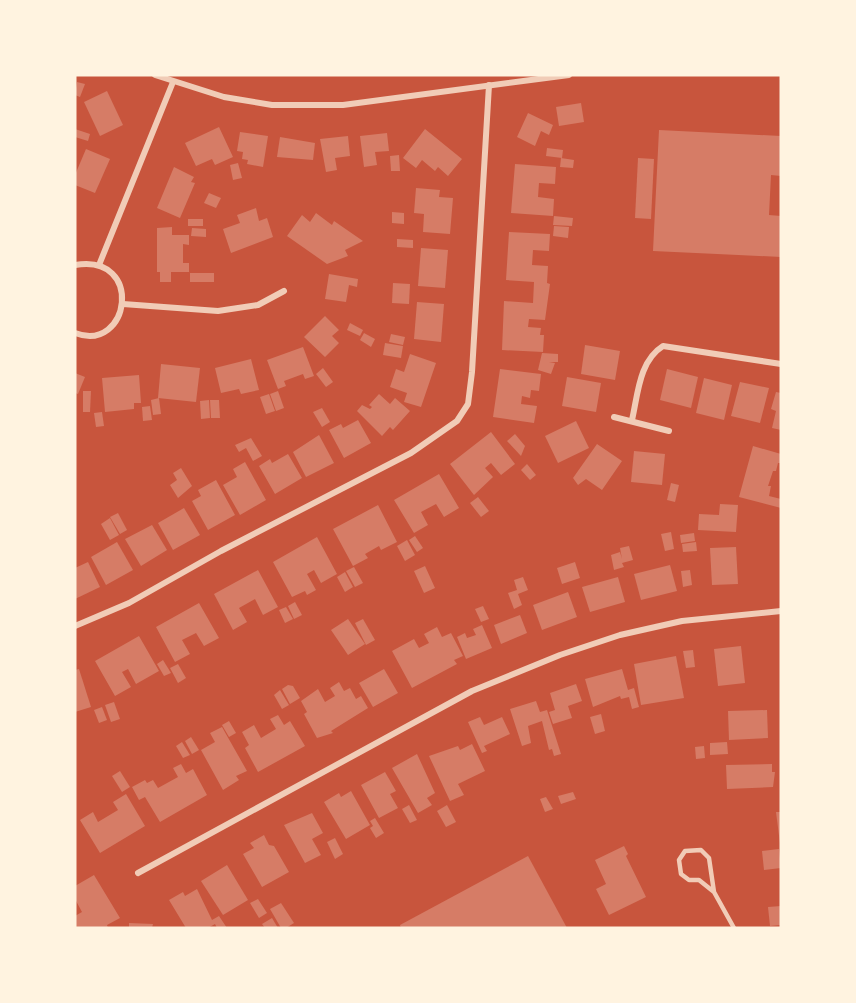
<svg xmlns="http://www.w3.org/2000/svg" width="856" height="1003" font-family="'DejaVu Sans',sans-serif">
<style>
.building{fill:#d67c66}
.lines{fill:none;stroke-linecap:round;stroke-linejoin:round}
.service{stroke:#f1ccb7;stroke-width:4.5}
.minor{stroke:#f1ccb7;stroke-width:6}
</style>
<rect width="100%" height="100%" fill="#c8553d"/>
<!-- building -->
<g class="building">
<polygon points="77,82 85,84 80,97 75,95"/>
<polygon points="107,91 123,125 100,136 84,102"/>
<polygon points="581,103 584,122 559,126 556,107"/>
<polygon points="528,113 553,125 549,135 541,131 535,146 517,137"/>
<polygon points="219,127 233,157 215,165 212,159 196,166 185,143"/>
<polygon points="75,129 90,134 88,141 75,137"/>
<polygon points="425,129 462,159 448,176 438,167 435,171 422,160 416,168 403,158"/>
<polygon points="659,130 781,136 781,176 771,175 769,215 781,216 781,257 653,251"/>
<polygon points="240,132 268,136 263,167 247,164 248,160 242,159 243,152 237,151"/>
<polygon points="387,133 389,151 375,152 377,165 364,167 360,136"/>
<polygon points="348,136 350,156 335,158 337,170 326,172 320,139"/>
<polygon points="280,137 315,143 313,160 277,157"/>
<polygon points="547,148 563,150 562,158 546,156"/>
<polygon points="86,149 110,159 95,193 75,185 75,175"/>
<polygon points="399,155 400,171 391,171 390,156"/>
<polygon points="561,158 574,160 573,168 560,167"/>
<polygon points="638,158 654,159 651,219 635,218"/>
<polygon points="238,163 242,178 233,180 230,165"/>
<polygon points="515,164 556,167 555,184 539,183 538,197 554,199 553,216 511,213"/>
<polygon points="174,167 194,177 191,182 195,183 180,218 157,208"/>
<polygon points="416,188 440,190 439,197 453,198 450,234 423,232 424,214 414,213"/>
<polygon points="209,193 221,198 216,208 204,203"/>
<polygon points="256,208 259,221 267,218 273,237 231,253 223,229 240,223 237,215"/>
<polygon points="392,212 404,213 404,224 392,223"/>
<polygon points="316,213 332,225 334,221 363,241 345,250 348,256 327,264 287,236 302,215 310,222"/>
<polygon points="554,216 573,218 572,226 553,225"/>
<rect x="188" y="219" width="15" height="7"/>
<polygon points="554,226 569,227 568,238 553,236"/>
<polygon points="172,227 172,235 189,235 189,245 183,244 183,263 189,263 189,272 171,272 171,282 160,282 160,272 157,272 157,228"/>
<polygon points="192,228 206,229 206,237 191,236"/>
<polygon points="509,232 550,234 549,251 533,250 532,265 548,266 547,283 550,284 545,320 529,319 528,327 541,328 540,335 544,335 543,352 502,350 504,301 533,303 534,282 506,280"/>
<polygon points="397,239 413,240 413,248 397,247"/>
<polygon points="421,248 448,250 445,288 418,286"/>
<rect x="190" y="273" width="24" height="9"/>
<polygon points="329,274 358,279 357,287 349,285 346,302 325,299"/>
<polygon points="393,283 410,284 409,304 392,303"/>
<polygon points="417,302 444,304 441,342 414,339"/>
<polygon points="325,316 339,330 332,336 339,343 325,357 304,337"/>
<polygon points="350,323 363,330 360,336 347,330"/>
<polygon points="364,333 375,339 371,347 360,340"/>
<polygon points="391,334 405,337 403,345 389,342"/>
<polygon points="385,343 403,346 401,358 383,355"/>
<polygon points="585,345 620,351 615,380 581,374"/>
<polygon points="303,347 314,376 305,379 303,374 284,381 286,386 278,389 267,360"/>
<polygon points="542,353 558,354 558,362 549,362 555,363 551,374 538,370"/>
<polygon points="410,354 436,363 421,407 404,402 407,393 390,387 396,369 404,372"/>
<polygon points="251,359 259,390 241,394 239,389 221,393 215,368"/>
<polygon points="161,364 200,368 196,402 158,398"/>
<polygon points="323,368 333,382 326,387 316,374"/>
<polygon points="500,369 541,374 539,391 531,390 530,398 522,396 521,404 537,406 534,423 493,417"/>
<polygon points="667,369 698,377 691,408 660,400"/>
<polygon points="75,373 85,377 78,394 75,393"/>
<polygon points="139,375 141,403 134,403 134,409 105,412 102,378"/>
<polygon points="567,377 601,383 596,412 562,406"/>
<polygon points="704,378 732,385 724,420 696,413"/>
<polygon points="740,382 769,388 760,423 731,416"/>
<polygon points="83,391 91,391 90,412 83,412"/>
<polygon points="278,391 284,408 276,411 270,394"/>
<polygon points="776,392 781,393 781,430 772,428 776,411 771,409"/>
<polygon points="269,394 275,411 266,414 260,397"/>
<polygon points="379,394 390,404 395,398 410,411 393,430 390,427 382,436 357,411 362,405 370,409 372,407 369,405"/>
<polygon points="159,398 161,414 153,415 151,400"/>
<polygon points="209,400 210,418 201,419 200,401"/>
<polygon points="210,400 219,400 220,418 211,418"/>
<polygon points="150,406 152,420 143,421 142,407"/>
<polygon points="322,408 330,422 322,427 313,412"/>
<polygon points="102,412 104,426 96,427 94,413"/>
<polygon points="358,420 371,443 344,458 329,430 341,424 343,428"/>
<polygon points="576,421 589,448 558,463 545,436"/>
<polygon points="491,432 515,464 501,475 491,463 485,468 493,477 474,495 450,464"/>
<polygon points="515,434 525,446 521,456 507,441"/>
<polygon points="319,435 334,463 306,477 293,452"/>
<polygon points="251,438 262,456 253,461 246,448 239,452 235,445"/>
<polygon points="597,444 622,461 602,490 586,479 578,485 573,478"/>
<polygon points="753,446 781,454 781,463 778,463 776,471 773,471 768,486 771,486 769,496 781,499 781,508 739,497"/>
<polygon points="634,451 665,454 662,485 631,482"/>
<polygon points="288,454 302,478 275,494 259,466 270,459 272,463"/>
<polygon points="245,462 266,500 240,515 223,485 237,477 233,469"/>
<polygon points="527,464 536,475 530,480 521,470"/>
<polygon points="181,468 192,486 178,498 170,485 177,480 173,473"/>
<polygon points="439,474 459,508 444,517 436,504 421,512 428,525 414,533 394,500"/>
<polygon points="216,480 235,515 208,530 192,501 201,496 198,490"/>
<polygon points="671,483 679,485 675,502 667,500"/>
<polygon points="478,497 489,511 481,517 470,503"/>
<polygon points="720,504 738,505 736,532 698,530 699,514 719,515"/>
<polygon points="378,505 397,542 381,550 379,546 365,554 368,558 353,566 333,529"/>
<polygon points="184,508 200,535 173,550 158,523"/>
<polygon points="118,513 127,530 120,534 110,517"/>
<polygon points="110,518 119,535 110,540 101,524"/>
<polygon points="152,525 167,550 141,566 125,539"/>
<polygon points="671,532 674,549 665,551 661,534"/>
<polygon points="694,533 695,541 681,543 680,535"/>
<polygon points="415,536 423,548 417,552 409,540"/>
<polygon points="317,537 337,574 321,583 314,570 307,574 316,590 307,595 305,591 292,597 273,562"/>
<polygon points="407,540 415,555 405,561 397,546"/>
<polygon points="117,542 133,570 106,585 91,557"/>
<polygon points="696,542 697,551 683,552 682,544"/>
<polygon points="629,546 633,560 622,563 624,567 614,570 611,555 620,552 622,559 620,548"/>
<polygon points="736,547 738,584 712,585 710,548"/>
<polygon points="88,562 100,587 75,599 75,568"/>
<polygon points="575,562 580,578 562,584 557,568"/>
<polygon points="670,565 677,591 641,600 634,574"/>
<polygon points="425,566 435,588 424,593 414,571"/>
<polygon points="354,567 363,583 355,587 346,571"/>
<polygon points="258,570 278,607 263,615 255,599 239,608 247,622 233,630 214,594"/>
<polygon points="690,570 692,585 683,587 681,571"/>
<polygon points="345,572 353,587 345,592 337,577"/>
<polygon points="523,577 528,590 518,594 522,605 514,609 508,593 517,590 514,580"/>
<polygon points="618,577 625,602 590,612 582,587"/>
<polygon points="568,592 577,617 542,630 533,605"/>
<polygon points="295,602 302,615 294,619 288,606"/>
<polygon points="199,603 219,638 204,646 196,633 182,640 190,654 175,662 156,627"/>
<polygon points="483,606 489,619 481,622 475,609"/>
<polygon points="286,607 293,619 285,623 279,610"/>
<polygon points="520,615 527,633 501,644 494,625"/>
<polygon points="348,619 365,644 348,655 331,630"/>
<polygon points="363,619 375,640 366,645 355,623"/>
<polygon points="482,625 492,648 466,659 457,637 465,633 467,638 476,635 473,629"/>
<polygon points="437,627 442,637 451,633 463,656 454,660 457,664 412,688 392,651 414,639 419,648 429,643 424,634"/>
<polygon points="139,636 159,671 136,684 128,669 122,672 131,687 115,696 95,661"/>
<polygon points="741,646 745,683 718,686 714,649"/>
<polygon points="693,650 695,667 686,668 683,651"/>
<polygon points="676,656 684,698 641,705 634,664"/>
<polygon points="163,660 171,673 164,676 157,664"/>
<polygon points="178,664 186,678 178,683 170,668"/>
<polygon points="79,669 91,707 75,712 75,670"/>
<polygon points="384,669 398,693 373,707 359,683"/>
<polygon points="622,669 628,690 634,688 639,707 632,709 629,697 621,699 620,696 593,707 585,679"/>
<polygon points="339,682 344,691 350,688 356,699 361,696 368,708 331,731 333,733 317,738 304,714 307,712 301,701 318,689 325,702 335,696 330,688"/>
<polygon points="576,684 582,701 568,706 572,718 553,724 549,712 555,710 550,693"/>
<polygon points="288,685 293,686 300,698 290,704 282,689"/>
<polygon points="280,690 289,705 282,709 274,695"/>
<polygon points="536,701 540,712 547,710 561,754 554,756 552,749 549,750 542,721 528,726 531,743 522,746 510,709"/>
<polygon points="114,702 120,719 111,722 105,705"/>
<polygon points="102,707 107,720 99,723 94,710"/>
<polygon points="767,710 768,738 729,740 728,711"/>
<polygon points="601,714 605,731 595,734 590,717"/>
<polygon points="278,715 284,725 290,721 305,746 258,772 245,748 249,745 242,732 254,725 261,738 276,729 270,719"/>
<polygon points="480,717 484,725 502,717 510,734 484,746 487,751 482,753 468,722"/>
<polygon points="229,721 236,733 229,737 222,725"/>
<polygon points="222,727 247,771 236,776 239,780 223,790 201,750 215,742 210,733"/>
<polygon points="191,737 199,750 192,754 185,741"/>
<polygon points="182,742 190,755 183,758 176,746"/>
<polygon points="727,742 728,754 710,755 710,743"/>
<polygon points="472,744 485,771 458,784 464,795 450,801 429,756 458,746 460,750"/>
<polygon points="704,746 705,758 696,759 695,747"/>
<polygon points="417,754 435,793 427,798 432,805 418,813 392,768"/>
<polygon points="181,764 186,773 193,769 207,795 160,822 145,797 139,800 132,787 145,780 147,783 153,780 158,788 178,777 173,768"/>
<polygon points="772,764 772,772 775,772 773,787 727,789 726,765"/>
<polygon points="120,771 130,787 122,792 112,776"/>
<polygon points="385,772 396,791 390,794 398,808 379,818 361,785"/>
<polygon points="351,791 370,825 346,839 324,802 339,793 341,797"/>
<polygon points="573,792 576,799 561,804 558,796"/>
<polygon points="126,794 145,826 100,853 80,820 93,812 98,822 118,810 113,802"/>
<polygon points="546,797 553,809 545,812 540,799"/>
<polygon points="409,805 417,820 410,823 402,809"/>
<polygon points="447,805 456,822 446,827 437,811"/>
<polygon points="776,812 781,812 781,843 780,843"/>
<polygon points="312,813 323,833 312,839 321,855 305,863 284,825"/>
<polygon points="375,818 384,833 376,838 370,828 373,826 370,821"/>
<polygon points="264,835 269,845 274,846 289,872 262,887 243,854 254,848 250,843"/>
<polygon points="335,838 343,854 335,859 327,842"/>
<polygon points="624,846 628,854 626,856 646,897 609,915 596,889 606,884 595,860"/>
<polygon points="779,849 781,868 764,870 762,851"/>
<polygon points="528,856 567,928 401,928 400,925"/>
<polygon points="227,865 248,900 223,915 201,881"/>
<polygon points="94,875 120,918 107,925 108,928 75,928 75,916 82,912 75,899 75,886"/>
<polygon points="197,889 212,920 219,916 227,928 217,928 215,924 208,928 186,928 169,900 183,892 185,896"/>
<polygon points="258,899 267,913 259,918 250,903"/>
<polygon points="281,903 294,923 286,928 281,928 270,909"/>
<polygon points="781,906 781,925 770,926 768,907"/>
<polygon points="272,918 278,928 265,928 262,924"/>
<polygon points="129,923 153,924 152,928 129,928"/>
</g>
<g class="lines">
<!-- service -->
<polyline class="service" points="714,892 699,880 689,880 681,874 679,860 685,851 701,850 709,858 714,892 734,928"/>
<!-- minor -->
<g class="minor">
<polyline points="155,75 224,97 272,105 343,105 569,75"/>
<path d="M75,265c70,-12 55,89 0,68"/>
<polyline points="99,265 173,82"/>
<polyline points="123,304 218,311 258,305 284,291"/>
<polyline points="614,417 669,431"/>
<path d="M632,420c6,-26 7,-59 31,-74l118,18"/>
<polyline points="75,626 129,603 221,551 411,453 457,421 468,404 472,372 489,85"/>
<polyline points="138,873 472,691 560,655 620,635 682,621 781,611"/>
</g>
</g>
<!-- border -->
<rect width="856" height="1003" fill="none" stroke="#fff3e0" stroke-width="153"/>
</svg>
